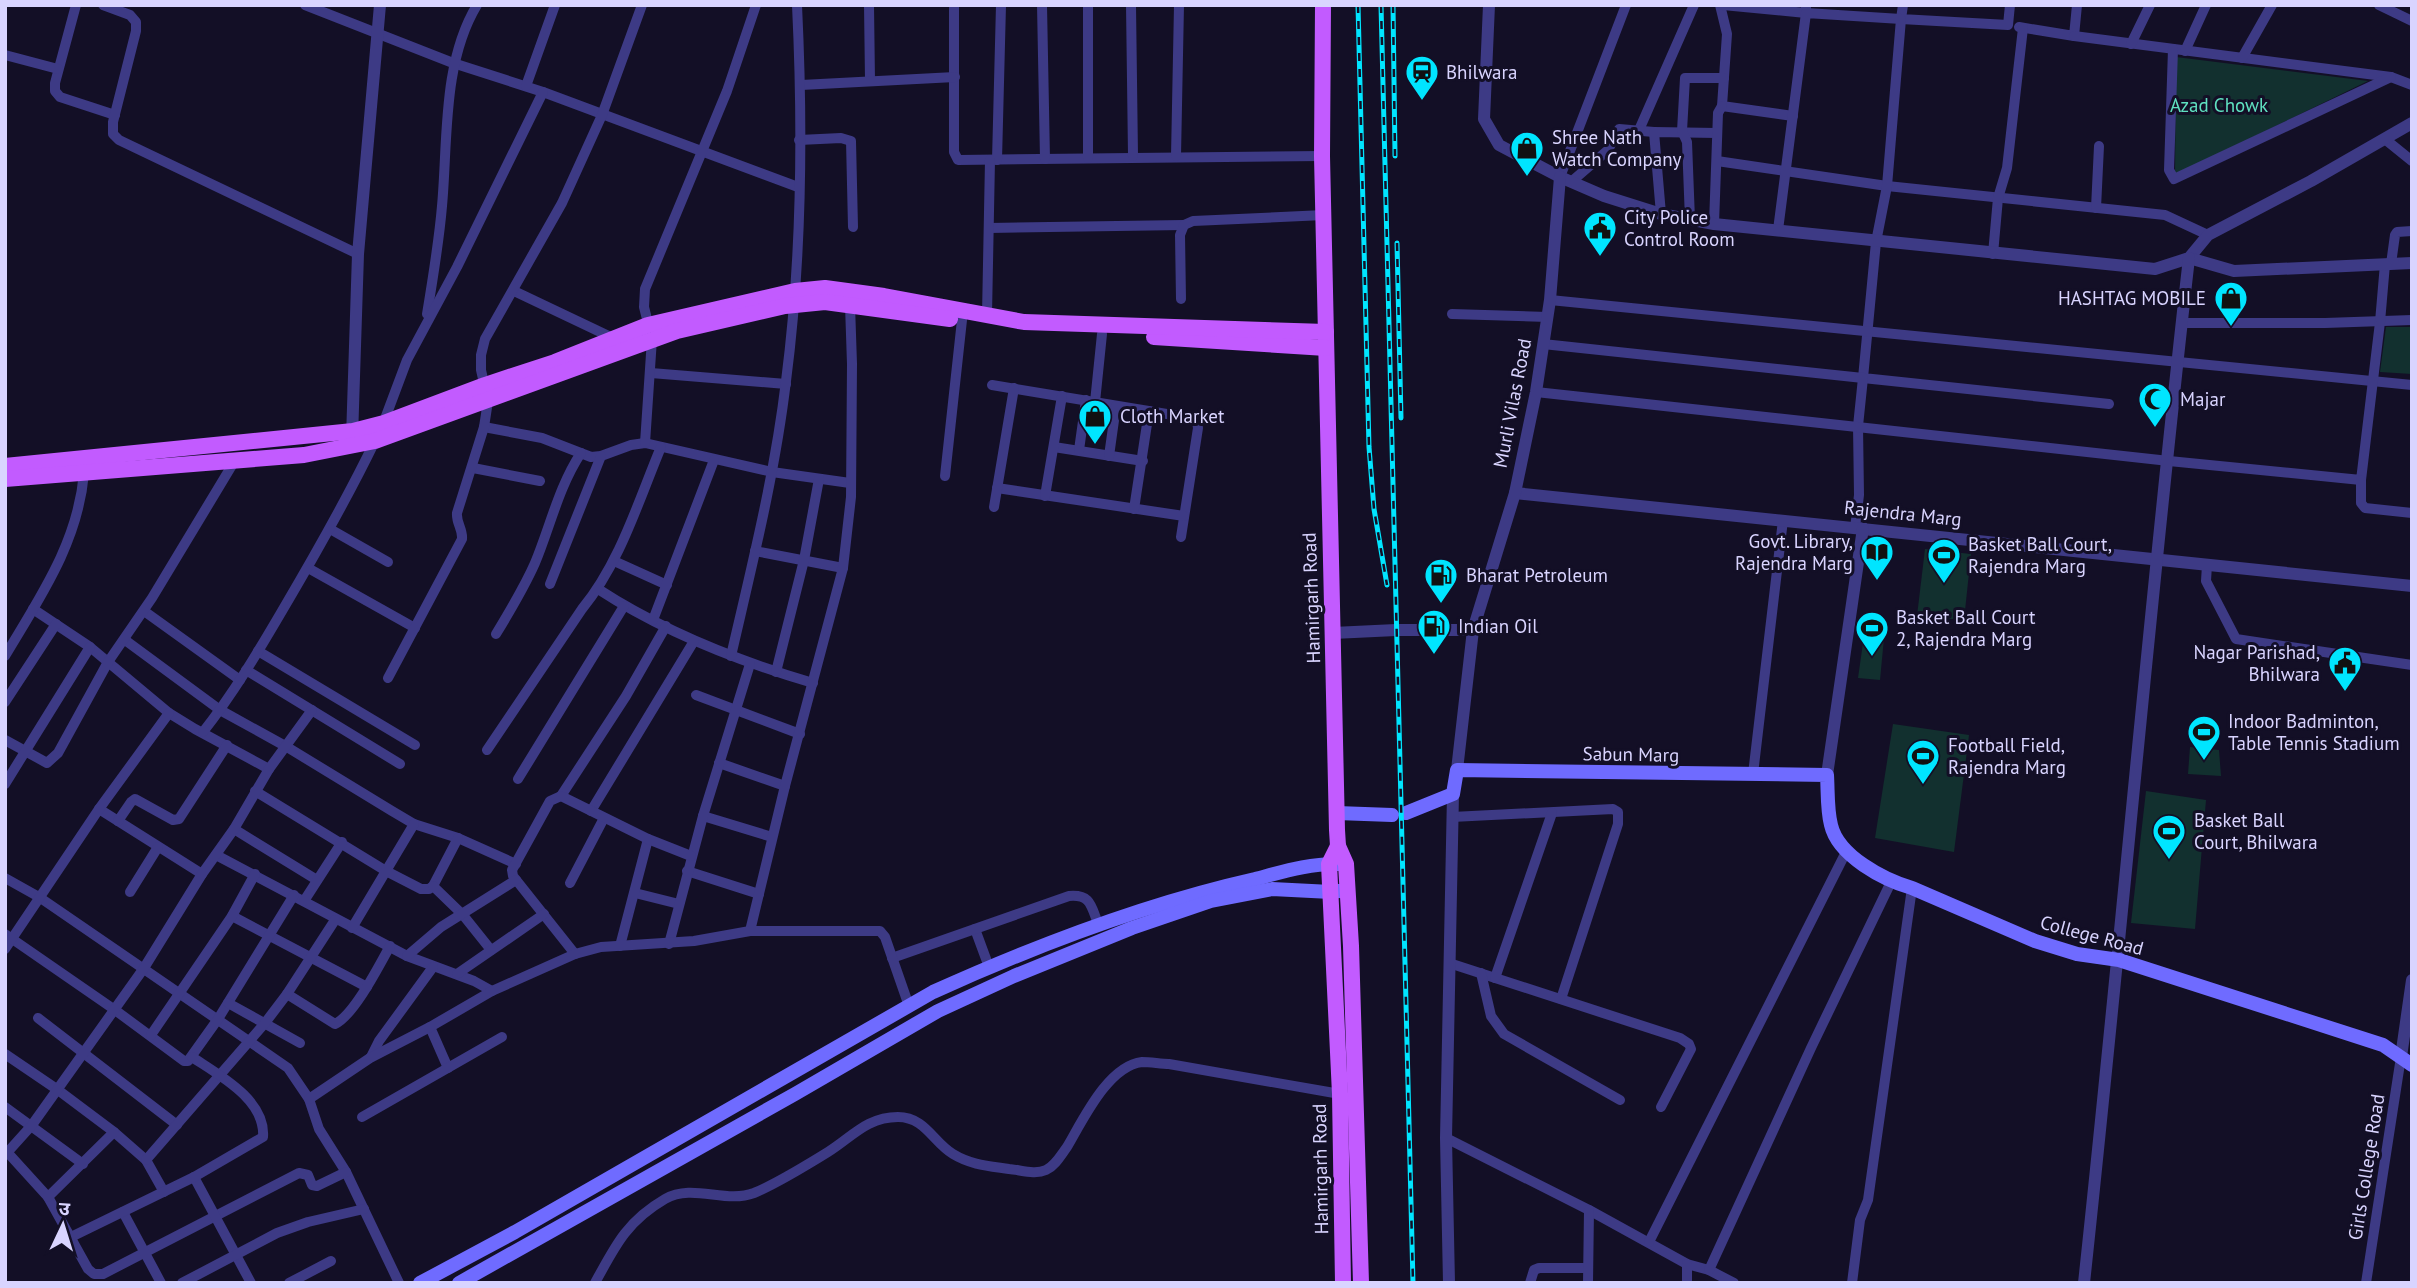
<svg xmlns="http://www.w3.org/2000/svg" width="2417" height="1288" font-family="'PT Sans','Noto Sans Devanagari',sans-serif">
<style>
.green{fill:#12302f}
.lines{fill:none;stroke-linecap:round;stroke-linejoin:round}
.minor{stroke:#3d3a85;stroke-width:10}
.tertiary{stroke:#3d3a85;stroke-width:12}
.secondary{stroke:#6f6bff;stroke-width:14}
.primary{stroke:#c25bff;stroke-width:16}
.rail-casing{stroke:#00e5ff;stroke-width:5}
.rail{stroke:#130f26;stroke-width:2.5;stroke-dasharray:8;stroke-linecap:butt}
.labels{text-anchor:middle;stroke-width:6;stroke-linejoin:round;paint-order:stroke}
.poi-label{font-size:19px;fill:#d9d4ff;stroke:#130f26;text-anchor:start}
.park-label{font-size:19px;fill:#5fe0c0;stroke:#130f26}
.street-label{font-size:19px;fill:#d9d4ff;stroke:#130f26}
</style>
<rect width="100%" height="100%" fill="#130f26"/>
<!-- green -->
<g class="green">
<polygon points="2176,57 2368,81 2175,175"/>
<polygon points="2386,327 2412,327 2412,374 2380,372"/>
<polygon points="1925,549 1971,554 1964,620 1917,616"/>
<polygon points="1864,636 1884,638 1880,680 1858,678"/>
<polygon points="1893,724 1969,735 1954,852 1875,838"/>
<polygon points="2190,747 2219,750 2221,776 2188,774"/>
<polygon points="2146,791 2206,800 2195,929 2131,923"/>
</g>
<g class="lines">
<!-- minor -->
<g class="minor">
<polyline points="76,5 55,83 55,91 60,97 115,115"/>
<polyline points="103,5 130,15 136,22 136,31 113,122 113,134 119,140 358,254"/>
<polyline points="305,5 453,63 543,92 798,187"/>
<polyline points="869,5 870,81"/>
<polyline points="954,5 954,152 958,160 1322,156"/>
<polyline points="1042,5 1045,159"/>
<polyline points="1131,5 1133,156"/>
<polyline points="1720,5 1727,34 1722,106 1793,116"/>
<polyline points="1723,5 1806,13 1806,5"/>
<polyline points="1903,5 1901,19 2008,25 2010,5"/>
<polyline points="2379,5 2412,21"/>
<polyline points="2019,27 2074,36 2077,5"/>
<polyline points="2074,36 2391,77 2412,85"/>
<polyline points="2131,44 2150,5"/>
<polyline points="2173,49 2169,170 2174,179 2391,77"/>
<polyline points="2185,51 2206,5"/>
<polyline points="5,55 58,69"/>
<polyline points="2242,58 2272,5"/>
<polyline points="801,85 955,77"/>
<polyline points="526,86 555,5"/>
<polyline points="1639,130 1694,5"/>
<polyline points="799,140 841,138 851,141 853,227"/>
<polyline points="2386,140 2412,161"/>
<polyline points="1176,156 1179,5"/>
<polyline points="1088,158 1088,5"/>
<polyline points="997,160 1001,5"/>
<polyline points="1717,161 1887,186 2165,215 2208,235"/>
<polyline points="1560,177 1626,5"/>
<polyline points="1571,182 1608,150 1619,129 1654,132"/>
<polyline points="2096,208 2099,146"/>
<polyline points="1661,214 1654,132 1717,133"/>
<polyline points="1690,220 1687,142 1682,131 1685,78 1724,78"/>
<polyline points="1714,224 1718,113 1722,106"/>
<polyline points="989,228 1184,225"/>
<polyline points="1778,230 1806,13 1901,19 1887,186 1876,242 1863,378 2109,404"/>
<polyline points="1993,254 1998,198 2007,168 2023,28"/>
<polyline points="2391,264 2395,235 2397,232 2412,231"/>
<polyline points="514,291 615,339"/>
<polyline points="1181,299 1180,235 1184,225 1193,221 1324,215"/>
<polyline points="1550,300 2412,385"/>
<path d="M427,314c6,-36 12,-72 15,-108 6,-65 0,-143 35,-201"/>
<polyline points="1452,314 1548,317"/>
<polyline points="987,315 990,160"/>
<polyline points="2182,323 2325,323 2412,320"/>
<polyline points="1543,344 1863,378 1858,426 1859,495 1855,528"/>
<polyline points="651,373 786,384"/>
<polyline points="992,385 1191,418 1197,422 1198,428 1181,537"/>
<polyline points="1536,392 2169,461 2361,480 2380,322 2385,264"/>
<polyline points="1095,402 1102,334"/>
<polyline points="383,424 407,360 457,267 543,92"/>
<polyline points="484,427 542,438 591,457 601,456 631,445 645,443 772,472 850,483"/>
<polyline points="645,443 652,339 644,307 645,289 727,91 756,5"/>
<polyline points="1054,447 1143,461"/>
<polyline points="1079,450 1086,400"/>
<polyline points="1109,456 1116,406"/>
<polyline points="473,468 540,481"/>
<polyline points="945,476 962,320"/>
<polyline points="2361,480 2361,503 2365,508 2412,513"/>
<polyline points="997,488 1184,516"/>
<polyline points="1045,496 1062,396"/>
<polyline points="994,507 1014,388"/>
<polyline points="1134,509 1149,411"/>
<polyline points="330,529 388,562"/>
<polyline points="755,551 843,568"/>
<polyline points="614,561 667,585"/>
<polyline points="2207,565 2206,581 2236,639 2412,665"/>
<polyline points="308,568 415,628"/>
<polyline points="550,584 601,456"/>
<path d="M598,589c66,43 140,72 215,94"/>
<polyline points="33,609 90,647 169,713 195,729 269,769"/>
<polyline points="144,611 240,680"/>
<polyline points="653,620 714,460"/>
<path d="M496,634c14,-23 28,-46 39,-71 15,-36 24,-77 46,-110"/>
<polyline points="125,640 220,710 287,747 392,811 414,824 458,838 516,864"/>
<polyline points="258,651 415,745"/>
<path d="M5,656c35,-59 73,-113 79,-183"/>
<path d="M731,656c21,-91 44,-182 55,-275 16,-123 17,-252 11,-376"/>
<polyline points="246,670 400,764"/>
<polyline points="776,672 804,560 819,479"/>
<path d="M388,678l74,-139c1,-10 -6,-16 -5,-26l27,-86 4,-26 -7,-31v-15l4,-16 77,-136 40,-88 40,-110"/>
<polyline points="696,695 800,734"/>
<polyline points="5,702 56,624"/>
<path d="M203,732c30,-38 55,-80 79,-121 33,-56 65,-112 93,-170"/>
<polyline points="5,740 47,763 58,753 108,662 152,598 234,462"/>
<path d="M487,750l95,-141c38,-46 56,-107 79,-162"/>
<polyline points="719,763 785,786"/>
<polyline points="1753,774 1783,520"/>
<polyline points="518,779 624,606"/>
<polyline points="5,784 90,647"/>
<polyline points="255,791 386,871 421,889 429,889 433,886 458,838"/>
<polyline points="561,796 626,696 666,626"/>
<polyline points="99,809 202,874"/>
<polyline points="591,811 694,641"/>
<polyline points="703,816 772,837"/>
<polyline points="1452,817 1613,809 1618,812 1618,824 1561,999"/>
<polyline points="118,821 131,802 135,799 173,820 179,819 227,745"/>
<polyline points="234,829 317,880"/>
<polyline points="216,855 407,956 474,981 492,991"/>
<polyline points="687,871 759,894"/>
<polyline points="5,878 39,897 288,1068 309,1099 319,1129 346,1172 399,1283"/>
<polyline points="570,883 604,818"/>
<polyline points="433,886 463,915 491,950"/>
<polyline points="130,892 158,847"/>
<polyline points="635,893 679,904"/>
<polyline points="304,901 342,842"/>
<polyline points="232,916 367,987"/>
<polyline points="352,928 414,824"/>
<polyline points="975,929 989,967"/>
<polyline points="750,931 785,786 843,568 851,497 852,364 850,305"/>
<polyline points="5,934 115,1010 184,1061 188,1061 218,1019 294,895"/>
<polyline points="669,944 703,816 750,664"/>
<polyline points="620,946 648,839"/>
<polyline points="5,949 99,809 169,713"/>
<polyline points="575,954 513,876 512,870 550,801 561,796 648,839 691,856"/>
<polyline points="407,956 441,927 516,880"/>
<path d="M892,958l177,-62c23,-2 22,11 30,30"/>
<polyline points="1449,963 1680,1038 1689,1044 1691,1049 1661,1107"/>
<polyline points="1481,973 1491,1016 1504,1034 1620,1100"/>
<polyline points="457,974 544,914"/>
<polyline points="1495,978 1552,813"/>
<path d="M287,994l48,30c19,-9 44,-58 55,-78"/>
<polyline points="228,1003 300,1043"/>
<polyline points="38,1018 177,1125"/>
<polyline points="430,1027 448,1068"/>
<polyline points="151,1035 232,916 255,874"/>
<polyline points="5,1054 58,1090 114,1132 146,1160 164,1192"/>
<polyline points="371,1057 379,1041 433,967"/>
<polyline points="309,1099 370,1058 430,1027 492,991 575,954 601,947 694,941 750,931 880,931 885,937 909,1006"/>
<polyline points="5,1107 83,1164"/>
<polyline points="362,1117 502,1037"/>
<polyline points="1446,1138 1589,1210 1687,1264 1709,1270 1734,1283"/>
<polyline points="8,1153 48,1197 88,1269 94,1274 103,1274 299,1173 308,1175 312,1185 317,1186 346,1172"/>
<polyline points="5,1155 32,1125 144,968 202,874 234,829 269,769 312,710"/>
<polyline points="146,1160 265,1023 287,994 335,920"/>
<polyline points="194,1177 251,1283"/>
<polyline points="48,1197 114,1132"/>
<polyline points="123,1212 161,1283"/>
<path d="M71,1237l123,-60 69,-40c3,-37 -44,-62 -71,-80"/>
<polyline points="1649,1242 1846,852"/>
<polyline points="1687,1264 1687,1283"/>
<polyline points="1709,1270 1811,1048 1891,882"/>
<polyline points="182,1283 277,1233 308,1222 364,1209"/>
<polyline points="289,1283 331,1261"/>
<path d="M595,1283c20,-37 32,-62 70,-84 28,-16 60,5 89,-6 22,-9 53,-28 74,-41 24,-15 39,-35 70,-35 27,0 35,25 55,37 18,11 36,12 56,15 12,1 26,6 37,1 9,-4 15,-15 21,-23 16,-27 41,-81 75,-85 9,0 19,2 27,2l171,30"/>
<polyline points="1530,1283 1534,1270 1539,1268 1588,1268"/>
<polyline points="1588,1283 1589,1210"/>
<polyline points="1852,1283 1860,1220 1868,1200 1912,888"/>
<polyline points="2366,1283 2401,1057"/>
</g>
<!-- tertiary -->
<g class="tertiary">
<polyline points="1489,5 1484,119 1499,145 1560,177 1604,196 1661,214 1714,224 2155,269 2189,258 2208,235 2311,181 2412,123"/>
<polyline points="2189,258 2234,271 2412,263"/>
<polyline points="352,438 358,254 380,5"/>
<polyline points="1515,493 2412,586"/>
<polyline points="1333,633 1396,630 1473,630"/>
<polyline points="1457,770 1473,630 1515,493 1536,392 1550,300 1560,177"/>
<polyline points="1827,775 1863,528"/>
<polyline points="2401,1057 2412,980"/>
<polyline points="1449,1283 1446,1138 1453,794"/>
<path d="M2084,1283c37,-342 66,-684 105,-1025"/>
</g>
<!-- secondary -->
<g class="secondary">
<polyline points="1337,813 1392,815"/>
<path d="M1406,813l47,-19 4,-24 370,5c1,16 0,35 4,50 7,31 53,55 81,63l123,53 42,13 42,6 264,85 29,20"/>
<path d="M420,1283l95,-51 418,-240c104,-47 211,-88 322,-113 27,-7 56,-16 84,-15"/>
<polyline points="459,1283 795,1094 938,1011 1014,976 1132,928 1211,901 1272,889 1331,892 1347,890"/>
</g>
<!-- primary -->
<g class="primary">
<polyline points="1323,5 1322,156 1337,830 1338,846 1346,864 1351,946 1361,1283"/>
<polyline points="1154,337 1326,348"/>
<polyline points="5,466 353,431 384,423 485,385 555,362 648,325 795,291 825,288 884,296 1024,322 1326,332"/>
<polyline points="5,479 304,455 375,441 677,331 785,306 825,302 950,319"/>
<polyline points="1338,846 1329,864 1340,1094 1343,1283"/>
</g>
<defs>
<g id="rail">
<polyline points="1358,5 1369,447 1374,509 1387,585"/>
<polyline points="1381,5 1413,1283"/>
<polyline points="1393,5 1395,156"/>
<polyline points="1397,243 1401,418"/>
</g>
</defs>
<!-- rail casing -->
<use href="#rail" class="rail-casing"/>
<!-- rail -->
<use href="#rail" class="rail"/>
</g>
<!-- icons -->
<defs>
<symbol id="station-pin" viewBox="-11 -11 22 30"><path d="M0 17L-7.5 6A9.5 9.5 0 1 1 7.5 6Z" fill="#00e5ff" stroke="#130f26"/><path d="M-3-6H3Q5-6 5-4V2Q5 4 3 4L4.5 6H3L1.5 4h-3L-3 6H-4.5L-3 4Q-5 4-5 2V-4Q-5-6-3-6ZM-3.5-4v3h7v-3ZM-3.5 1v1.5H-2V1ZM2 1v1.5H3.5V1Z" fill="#111"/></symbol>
<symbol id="shop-pin" viewBox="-11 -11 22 30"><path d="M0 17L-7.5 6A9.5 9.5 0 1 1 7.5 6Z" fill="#00e5ff" stroke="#130f26"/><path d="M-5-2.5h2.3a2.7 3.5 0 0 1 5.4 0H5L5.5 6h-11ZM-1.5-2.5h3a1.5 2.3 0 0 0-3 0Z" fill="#111"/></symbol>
<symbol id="civic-pin" viewBox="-11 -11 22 30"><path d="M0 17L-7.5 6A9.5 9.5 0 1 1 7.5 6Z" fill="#00e5ff" stroke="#130f26"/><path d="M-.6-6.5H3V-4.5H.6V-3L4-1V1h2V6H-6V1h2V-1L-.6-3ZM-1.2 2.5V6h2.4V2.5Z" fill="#111"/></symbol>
<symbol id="mosque-pin" viewBox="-11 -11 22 30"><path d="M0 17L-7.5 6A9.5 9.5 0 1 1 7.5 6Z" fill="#00e5ff" stroke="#130f26"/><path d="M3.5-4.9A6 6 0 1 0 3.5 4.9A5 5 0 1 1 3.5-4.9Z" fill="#111"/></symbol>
<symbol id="library-pin" viewBox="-11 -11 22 30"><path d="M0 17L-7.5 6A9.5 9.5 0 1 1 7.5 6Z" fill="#00e5ff" stroke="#130f26"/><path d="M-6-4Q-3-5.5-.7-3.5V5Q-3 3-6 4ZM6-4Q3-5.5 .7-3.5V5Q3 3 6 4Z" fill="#111"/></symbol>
<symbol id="stadium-pin" viewBox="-11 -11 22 30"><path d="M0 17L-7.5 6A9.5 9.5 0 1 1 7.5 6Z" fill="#00e5ff" stroke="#130f26"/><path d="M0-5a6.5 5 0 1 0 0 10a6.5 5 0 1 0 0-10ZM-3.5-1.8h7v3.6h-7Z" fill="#111"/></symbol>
<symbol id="fuel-pin" viewBox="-11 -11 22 30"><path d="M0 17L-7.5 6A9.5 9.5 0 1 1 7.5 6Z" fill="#00e5ff" stroke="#130f26"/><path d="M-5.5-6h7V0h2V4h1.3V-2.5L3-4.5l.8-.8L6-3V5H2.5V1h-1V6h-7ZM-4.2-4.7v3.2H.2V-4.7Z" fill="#111"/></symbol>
</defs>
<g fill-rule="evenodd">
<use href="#station-pin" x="1403" y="53" width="38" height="52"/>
<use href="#shop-pin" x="1508" y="129" width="38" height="52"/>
<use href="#civic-pin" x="1581" y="209" width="38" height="52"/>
<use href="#shop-pin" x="2212" y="279" width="38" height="52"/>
<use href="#mosque-pin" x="2136" y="380" width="38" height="52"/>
<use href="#shop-pin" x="1076" y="397" width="38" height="52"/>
<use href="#library-pin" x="1858" y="533" width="38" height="52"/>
<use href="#stadium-pin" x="1925" y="536" width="38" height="52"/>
<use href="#fuel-pin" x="1422" y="556" width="38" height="52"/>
<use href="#fuel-pin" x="1415" y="607" width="38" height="52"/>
<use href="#stadium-pin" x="1853" y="609" width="38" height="52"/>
<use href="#civic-pin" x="2326" y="644" width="38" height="52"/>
<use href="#stadium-pin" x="2185" y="713" width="38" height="52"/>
<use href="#stadium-pin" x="1904" y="737" width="38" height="52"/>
<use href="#stadium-pin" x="2150" y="812" width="38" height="52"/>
</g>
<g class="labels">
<!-- poi labels -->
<g class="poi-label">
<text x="1446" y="79">Bhilwara</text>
<text x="1552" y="144">Shree Nath<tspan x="1552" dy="22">Watch Company</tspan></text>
<text x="1624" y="224">City Police<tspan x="1624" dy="22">Control Room</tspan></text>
<text x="2206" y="305" text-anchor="end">HASHTAG MOBILE</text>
<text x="2180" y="406">Majar</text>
<text x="1120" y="423">Cloth Market</text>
<text x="1853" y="548" text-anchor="end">Govt. Library,<tspan x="1853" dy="22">Rajendra Marg</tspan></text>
<text x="1968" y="551">Basket Ball Court,<tspan x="1968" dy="22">Rajendra Marg</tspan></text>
<text x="1466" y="582">Bharat Petroleum</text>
<text x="1896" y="624">Basket Ball Court<tspan x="1896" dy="22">2, Rajendra Marg</tspan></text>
<text x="1458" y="633">Indian Oil</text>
<text x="2320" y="659" text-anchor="end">Nagar Parishad,<tspan x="2320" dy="22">Bhilwara</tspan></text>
<text x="2228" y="728">Indoor Badminton,<tspan x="2228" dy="22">Table Tennis Stadium</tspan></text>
<text x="1948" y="752">Football Field,<tspan x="1948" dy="22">Rajendra Marg</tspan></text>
<text x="2194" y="827">Basket Ball<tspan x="2194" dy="22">Court, Bhilwara</tspan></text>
</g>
<!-- park labels -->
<g class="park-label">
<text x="2219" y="112">Azad Chowk</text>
</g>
<!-- street labels -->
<g class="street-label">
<text transform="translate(1512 403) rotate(-79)" y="7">Murli Vilas Road</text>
<text transform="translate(1903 513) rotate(6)" y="7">Rajendra Marg</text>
<text transform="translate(1311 598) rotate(-92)" y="7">Hamirgarh Road</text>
<text transform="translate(1631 754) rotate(1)" y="7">Sabun Marg</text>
<text transform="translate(2092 935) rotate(15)" y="7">College Road</text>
<text transform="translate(2366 1167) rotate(-81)" y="7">Girls College Road</text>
<text transform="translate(1320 1169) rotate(-91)" y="7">Hamirgarh Road</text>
</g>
</g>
<!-- border -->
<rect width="2417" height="1288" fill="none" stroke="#d9d4ff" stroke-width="14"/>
<!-- north arrow -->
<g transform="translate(63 1225) rotate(4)" stroke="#130f26" stroke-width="5" paint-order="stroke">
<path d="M0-5L12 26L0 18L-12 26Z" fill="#d9d4ff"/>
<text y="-10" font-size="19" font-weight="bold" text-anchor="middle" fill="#d9d4ff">उ</text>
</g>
</svg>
